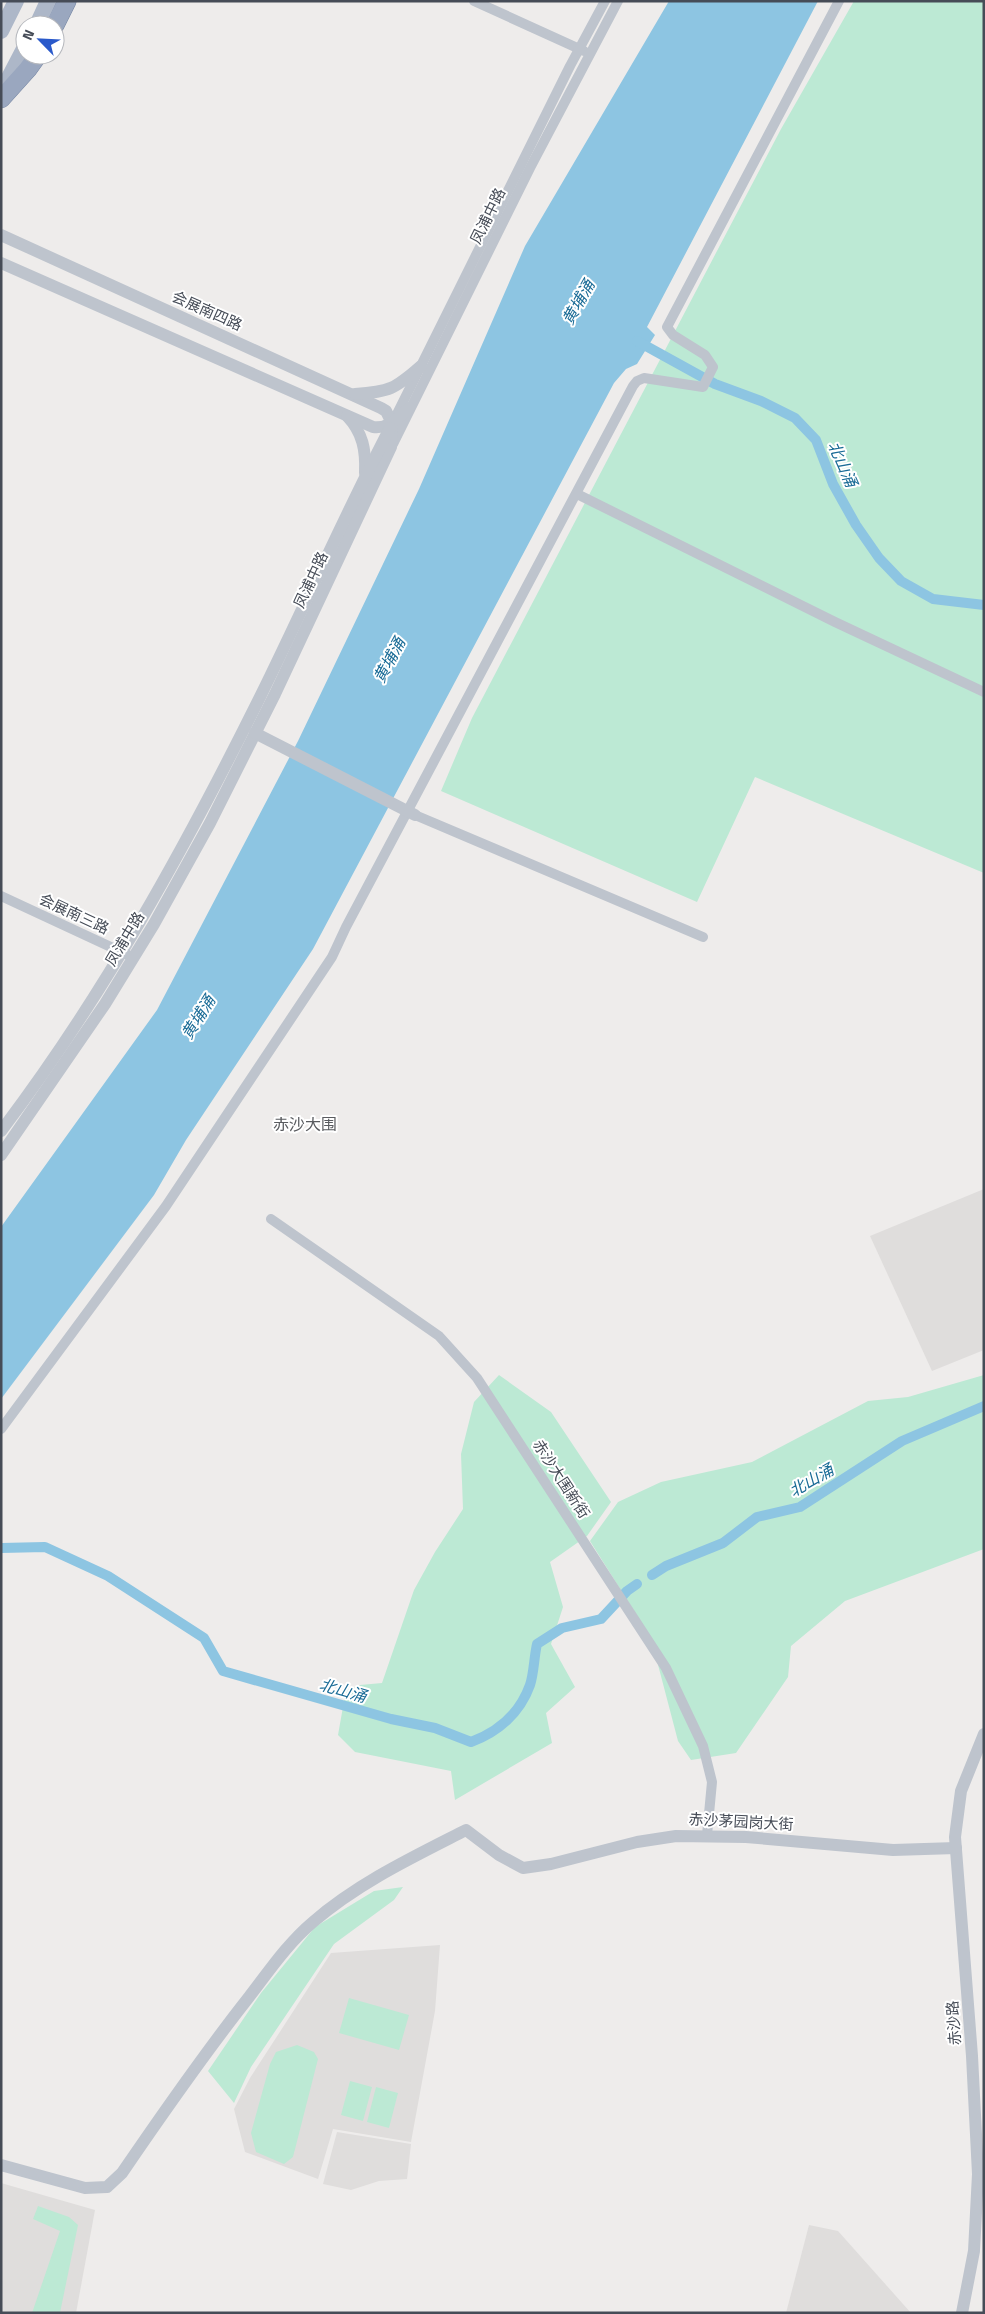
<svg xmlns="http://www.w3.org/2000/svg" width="985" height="2314" font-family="'Titillium Web','Noto Sans SC',sans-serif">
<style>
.education{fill:#dfdddc}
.green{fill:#bce9d4}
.water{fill:#8dc5e2}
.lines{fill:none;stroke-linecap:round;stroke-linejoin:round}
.canal{stroke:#8dc5e2;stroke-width:10}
.trunk-casing{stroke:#7283a2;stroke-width:19}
.minor{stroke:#bec4cd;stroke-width:10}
.tertiary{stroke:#bec4cd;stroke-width:12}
.primary{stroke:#adb7c8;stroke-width:16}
.trunk{stroke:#9aa7bf;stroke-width:18}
.tertiary-bridge{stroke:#bec4cd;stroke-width:12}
.labels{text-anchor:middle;stroke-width:4;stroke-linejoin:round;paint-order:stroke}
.street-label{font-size:15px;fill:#464c57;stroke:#fff}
.water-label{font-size:16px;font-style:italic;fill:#196b96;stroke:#fff}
.neighbourhood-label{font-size:16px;fill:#595b5f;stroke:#fff}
</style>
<rect width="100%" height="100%" fill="#eeeceb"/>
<!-- education -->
<g class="education">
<polygon points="984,1189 984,1350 932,1371 870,1236"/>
<polygon points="440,1945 435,2011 411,2142 333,2129 318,2179 245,2152 234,2109 250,2078 331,1953"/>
<polygon points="337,2132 411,2144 407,2179 379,2181 351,2190 323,2184"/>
<polygon points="1,2183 95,2210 76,2313 1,2313"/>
<polygon points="809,2225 838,2231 911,2313 786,2313"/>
</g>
<!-- green -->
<g class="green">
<polygon points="854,1 984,1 984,873 755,777 697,902 441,791 472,718 781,129"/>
<polygon points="499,1375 551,1412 611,1502 587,1536 550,1562 563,1607 551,1644 575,1687 546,1713 552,1743 455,1800 451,1771 355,1752 338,1735 346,1690 360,1685 382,1683 414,1590 435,1552 463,1509 461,1454 474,1402"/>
<polygon points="984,1375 984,1549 845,1601 791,1646 788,1677 736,1753 691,1760 678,1741 651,1638 590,1541 618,1502 661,1482 752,1462 868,1401 908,1397"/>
<polygon points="403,1887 394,1900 334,1944 251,2067 234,2103 208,2071 261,1993 315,1927 374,1891"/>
<polygon points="349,1998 409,2015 399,2050 339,2033"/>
<polygon points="297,2045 314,2052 318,2059 293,2157 284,2164 256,2152 251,2133 270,2064 276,2052"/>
<polygon points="350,2081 372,2087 363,2121 341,2115"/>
<polygon points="376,2087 398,2093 389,2128 367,2122"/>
<polygon points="38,2206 69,2217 78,2225 60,2313 32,2313 60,2231 33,2219"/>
</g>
<!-- water -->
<polygon class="water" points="669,1 818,1 647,327 655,335 637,364 626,369 614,383 313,949 186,1140 154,1195 1,1399 1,1227 157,1010 298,741 419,489 525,246"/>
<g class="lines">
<!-- canal -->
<g class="canal">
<polyline points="637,341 715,384 761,401 795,418 816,440 833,484 856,525 879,558 901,581 933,599 984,605"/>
<path d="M1,1548l44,-1 63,29 96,62 19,33 168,48 44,9 36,14c27,-10 49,-29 59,-57 4,-12 4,-28 7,-41l25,-16 39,-9 26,-28 10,-7"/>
<polyline points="652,1575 666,1566 723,1543 757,1517 800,1507 902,1441 984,1406"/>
</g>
<defs>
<g id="trunk">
<polyline points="55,25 67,1"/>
<polyline points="1,99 28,69 38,55"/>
</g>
</defs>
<!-- trunk casing -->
<use href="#trunk" class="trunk-casing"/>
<!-- minor -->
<g class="minor">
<polyline points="474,1 584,51"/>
<polyline points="394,420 570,66 605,1"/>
<polyline points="393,444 530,168 618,1"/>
<polyline points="577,494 835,622 984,692"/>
<polyline points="415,815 703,937"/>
<polyline points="1,896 128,955"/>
<polyline points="271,1219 439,1336 477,1378 666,1668 703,1746 712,1782 707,1835"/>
<polyline points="1,1429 166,1206 332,957 346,927 633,386 637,381 644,378 703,387 713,367 705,355 673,335 667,327 839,1"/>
</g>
<!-- tertiary -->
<g class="tertiary">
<polyline points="1,235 381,408 386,411 392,423 391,447 275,694 210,823 154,924 105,1004 1,1155"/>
<path d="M1,263l372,164c16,2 25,-9 36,-19"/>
<path d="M355,394c34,-2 40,-5 66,-28"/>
<path d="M347,416c16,17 19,34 18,57"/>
<path d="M1,1131c102,-134 184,-283 259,-434 44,-89 84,-181 130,-269"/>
<path d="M1,2165l84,23 22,-1 15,-14c41,-60 82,-119 127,-176 20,-26 39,-54 64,-75 45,-39 100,-65 153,-92l33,25 24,13 28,-4 86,-22 39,-6 70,1 147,13 63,-2"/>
<polyline points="962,2313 974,2251 978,2174 972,2056 955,1837 961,1791 984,1734"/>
</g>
<!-- primary -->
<g class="primary">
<polyline points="37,25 48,1"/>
<polyline points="1,31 16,1"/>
<polyline points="1,93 25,47"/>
</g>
<!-- trunk -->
<use href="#trunk" class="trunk"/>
<!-- tertiary-bridge -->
<polyline class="tertiary-bridge" points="255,733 415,815"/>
</g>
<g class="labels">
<!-- street labels -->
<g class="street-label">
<text transform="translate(488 216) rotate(-64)" y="5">凤浦中路</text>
<text transform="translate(207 311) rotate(24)" y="5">会展南四路</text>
<text transform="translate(311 580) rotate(-65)" y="5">凤浦中路</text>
<text transform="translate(74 914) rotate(25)" y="5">会展南三路</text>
<text transform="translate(125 939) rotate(-59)" y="5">凤浦中路</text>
<text transform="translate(561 1479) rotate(57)" y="5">赤沙大围新街</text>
<text transform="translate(741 1822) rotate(3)" y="5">赤沙茅园岗大街</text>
<text transform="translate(954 2023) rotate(-94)" y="5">赤沙路</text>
</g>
<!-- water labels -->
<g class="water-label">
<text transform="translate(578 302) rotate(-61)" y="6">黄埔涌</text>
<text transform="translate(843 464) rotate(66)" y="6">北山涌</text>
<text transform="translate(389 660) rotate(-62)" y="6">黄埔涌</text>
<text transform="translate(198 1017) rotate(-58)" y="6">黄埔涌</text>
<text transform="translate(811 1480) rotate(-30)" y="6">北山涌</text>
<text transform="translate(343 1690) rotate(16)" y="6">北山涌</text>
</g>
<!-- neighbourhood labels -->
<g class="neighbourhood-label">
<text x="305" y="1130">赤沙大围</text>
</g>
</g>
<!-- border -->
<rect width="985" height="2314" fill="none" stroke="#464c57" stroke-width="5"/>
<!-- north arrow -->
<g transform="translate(40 40) rotate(294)"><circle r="24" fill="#ffffff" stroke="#b5b7bc"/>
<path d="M0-4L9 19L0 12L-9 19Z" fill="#2a59ca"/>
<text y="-8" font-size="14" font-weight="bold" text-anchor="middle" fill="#464c57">N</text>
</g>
</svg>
